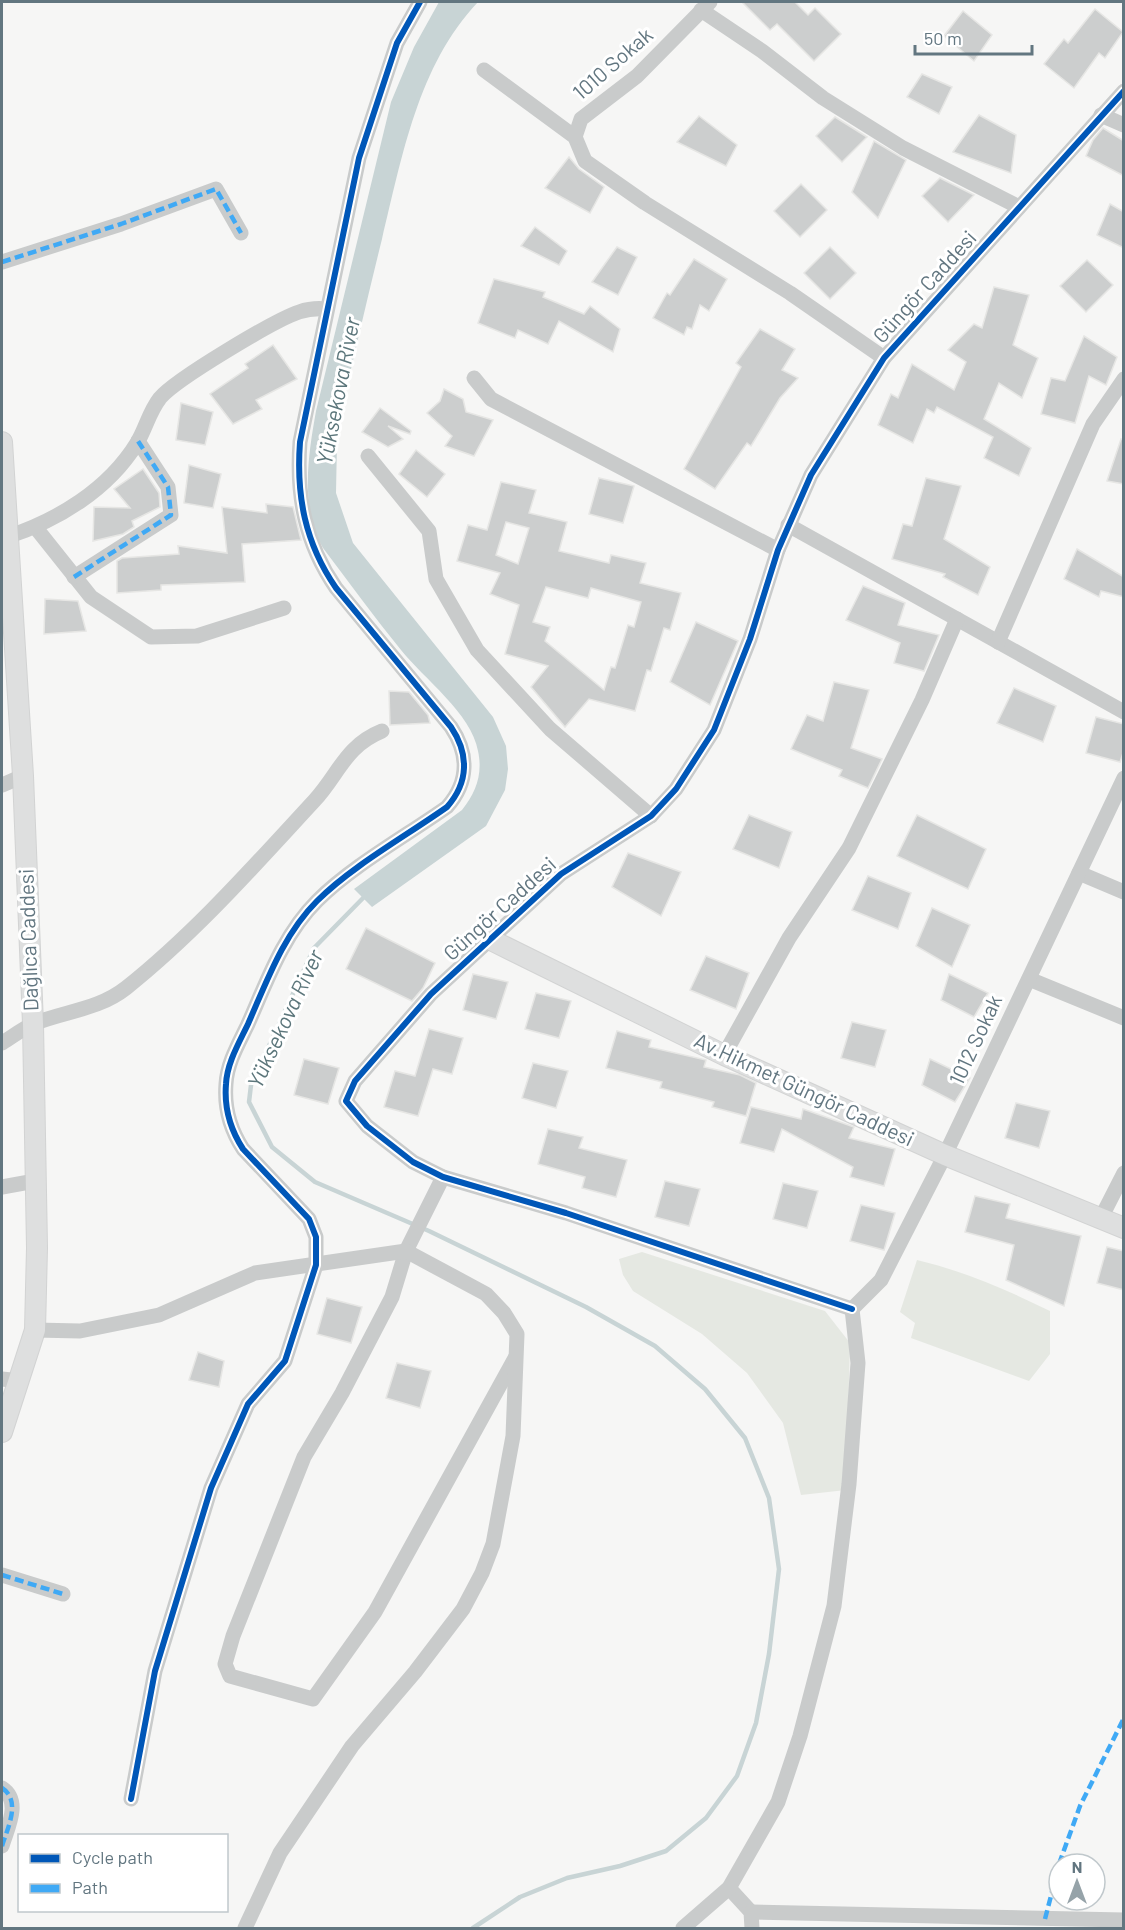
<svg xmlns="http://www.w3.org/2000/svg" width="1125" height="1930" font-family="Barlow,sans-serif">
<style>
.green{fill:#e5e8e2}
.water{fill:#c8d4d5}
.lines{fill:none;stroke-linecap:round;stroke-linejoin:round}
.stream{stroke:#c8d4d5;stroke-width:4.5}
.building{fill:#cccece;stroke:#e6e6e4;stroke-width:1.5;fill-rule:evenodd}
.major-casing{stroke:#d2d3d3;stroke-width:22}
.minor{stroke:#c9cbcb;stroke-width:15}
.major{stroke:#dedfdf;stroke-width:20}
.quiet{stroke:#3fa9f5;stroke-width:4.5;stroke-dasharray:9 4.5;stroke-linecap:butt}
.cycleway-casing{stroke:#fff;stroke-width:10}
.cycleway{stroke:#0057b8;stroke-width:6}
.labels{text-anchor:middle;stroke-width:6;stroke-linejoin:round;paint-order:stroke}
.street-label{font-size:21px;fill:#627680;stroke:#fff}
.water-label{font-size:22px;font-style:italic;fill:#5c767b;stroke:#fff}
</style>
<rect width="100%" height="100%" fill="#f6f6f5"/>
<!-- green -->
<g class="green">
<polygon points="642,1252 825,1311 850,1343 846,1490 801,1495 783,1423 747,1373 702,1334 633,1291 623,1275 619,1259"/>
<path d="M917,1260c47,11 90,30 133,51v43l-21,27 -118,-43 4,-15 -15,-11z"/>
</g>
<!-- water -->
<path class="water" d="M439,2h39c-60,63 -76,155 -96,237 -14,56 -27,113 -40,169l-5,34 -1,51 17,50 140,174 13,29 2,23 -3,21 -19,36 -114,81 -18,-18 108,-79c14,-18 21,-36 16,-59 -7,-38 -54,-72 -77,-101 -27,-33 -52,-68 -78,-102 -23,-41 -15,-92 -7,-137l75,-309 23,-55z"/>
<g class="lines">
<!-- stream -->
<polyline class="stream" points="367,894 314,948 251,1085 249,1102 272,1147 315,1182 429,1231 586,1307 655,1346 705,1389 745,1438 769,1498 779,1569 769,1654 756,1723 737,1776 706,1818 666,1851 620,1866 567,1878 520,1897 473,1928"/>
</g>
<!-- building -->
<g class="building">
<polygon points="742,2 795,2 808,15 815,8 841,34 814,61 777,24 770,30"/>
<polygon points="1095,9 1123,32 1105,58 1099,53 1074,88 1044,64 1064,39 1068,43"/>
<polygon points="963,11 992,35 974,61 944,36"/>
<polygon points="922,74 952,87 939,114 907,97"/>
<polygon points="979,115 1016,135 1011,173 953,152"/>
<polygon points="699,116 737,145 726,166 677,142"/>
<polygon points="835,117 867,137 842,162 816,136"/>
<polygon points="1103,128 1124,141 1124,176 1086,156 1093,140"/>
<polygon points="874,141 906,160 878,218 852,192"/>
<polygon points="569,157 579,169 604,187 590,213 545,188"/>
<polygon points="940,178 974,195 948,222 922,196"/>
<polygon points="801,184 827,210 800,237 774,211"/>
<polygon points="1110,204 1124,212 1124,248 1097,235"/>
<polygon points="535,227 567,251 559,265 521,246"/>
<polygon points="617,247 637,257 618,295 592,282"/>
<polygon points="830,247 856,273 830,299 804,273"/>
<polygon points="694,259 727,279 709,311 700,305 692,329 687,327 684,335 653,318 667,293 670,295"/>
<polygon points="1087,260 1113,285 1086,312 1060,286"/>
<polygon points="494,279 545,292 543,297 584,314 590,306 620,329 613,352 559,321 548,344 518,330 515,338 478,323"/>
<polygon points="994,287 1029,295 1013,345 1038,358 1022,398 999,383 984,419 1031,448 1019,476 984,458 993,437 937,407 934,413 927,409 913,443 878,425 891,394 898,398 912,364 954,390 966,362 948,350 974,324 982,328"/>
<polygon points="760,329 795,349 782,370 798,378 780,398 751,446 747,443 715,489 684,469 741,367 736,363"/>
<polygon points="1084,336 1117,357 1106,385 1089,376 1075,423 1041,414 1051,378 1065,381"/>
<polygon points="273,345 297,379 256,400 262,409 233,424 210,394 248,368 245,364"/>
<polygon points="444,389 463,399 466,412 493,420 474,456 445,446 452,436 427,413 440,401"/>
<polygon points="181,403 213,412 205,445 176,440"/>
<polygon points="380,408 411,431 410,434 388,426 403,439 388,447 362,432"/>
<polygon points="1121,439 1124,440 1124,484 1107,481"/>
<polygon points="416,450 445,474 427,497 399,474"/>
<polygon points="189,465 221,474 213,508 184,503"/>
<polygon points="143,469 159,493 160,507 132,521 134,527 123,534 93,541 94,507 130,508 114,489"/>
<polygon points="599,478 634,486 623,523 589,514"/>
<polygon points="926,478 961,486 944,539 990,567 978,595 943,577 945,574 892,559 903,524 912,526"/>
<path d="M501,482l35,8 -7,23 38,9 -8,29 50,12 2,-8 35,8 -6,20 41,10 -11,37 -6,-2 -13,43 -4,-1 -12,41 -46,-12 -24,28 -34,-40 17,-21 -43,-12 14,-49 -29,-11 10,-21 -43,-12 11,-36 19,5zM506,522l23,6 -11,36 -22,-9zM546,587l42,11 3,-10 50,14 -7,25 -6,-2 -13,43 -4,-1 -7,23 -59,-49 5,-14 -17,-5z"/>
<polygon points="266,504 293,507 301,540 242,544 245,582 161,585 161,590 117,593 117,561 122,558 179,554 178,546 227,553 222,507 267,513"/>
<polygon points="1077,549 1124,577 1124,597 1101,591 1099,597 1064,579"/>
<polygon points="863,586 905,603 898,625 939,635 924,671 894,663 900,643 846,620"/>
<polygon points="45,599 78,601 86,631 44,634"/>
<polygon points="696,622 738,641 710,705 670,682"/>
<polygon points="834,682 869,690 851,748 882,759 868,788 839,776 842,770 791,749 807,715 823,721"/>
<polygon points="1014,688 1056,706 1043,742 997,723"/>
<polygon points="389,691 409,692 428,715 430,723 390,725"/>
<polygon points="1096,717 1124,724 1124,750 1120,762 1086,753"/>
<polygon points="749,815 792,832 779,868 733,849"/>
<polygon points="917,815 986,849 968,889 897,856"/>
<polygon points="628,853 681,872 661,916 612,887"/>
<polygon points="868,876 911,893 898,929 852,910"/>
<polygon points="932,908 970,925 952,967 916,946"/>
<polygon points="366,928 435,963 423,988 412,1001 346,969"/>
<polygon points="706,956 749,973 736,1009 690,990"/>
<polygon points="473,974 508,982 496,1019 463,1010"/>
<polygon points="949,974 988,993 974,1017 941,1000"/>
<polygon points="536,993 571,1001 559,1038 525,1029"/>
<polygon points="852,1022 886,1030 875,1067 841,1058"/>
<polygon points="429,1029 463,1038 452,1074 433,1069 418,1116 384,1107 395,1071 415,1076"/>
<polygon points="617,1031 651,1040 649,1047 706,1060 704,1067 740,1075 756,1083 746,1116 712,1107 714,1102 660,1088 662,1082 606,1068"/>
<polygon points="304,1059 339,1068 328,1104 294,1095"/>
<polygon points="930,1059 970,1078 955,1102 922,1085"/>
<polygon points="533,1063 568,1071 556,1108 522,1098"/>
<polygon points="1016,1103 1050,1111 1039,1148 1005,1138"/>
<polygon points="751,1107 801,1119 803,1109 854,1127 849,1138 895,1149 884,1186 850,1177 853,1167 782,1129 774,1152 740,1143"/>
<polygon points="548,1129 583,1137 579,1148 627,1160 616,1197 582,1188 585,1177 538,1164"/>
<polygon points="665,1181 700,1189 689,1226 655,1217"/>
<polygon points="783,1183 818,1191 807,1228 773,1219"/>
<polygon points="975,1196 1010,1204 1006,1218 1081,1236 1064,1306 1006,1280 1014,1245 965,1232"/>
<polygon points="861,1205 895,1213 884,1250 850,1241"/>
<polygon points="1107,1247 1124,1251 1124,1290 1097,1283"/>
<polygon points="327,1298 362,1307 351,1343 317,1334"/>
<polygon points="198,1352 224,1361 219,1387 189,1380"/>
<polygon points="397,1363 431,1371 420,1408 386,1398"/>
</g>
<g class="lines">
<defs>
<g id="major">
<polyline points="2,442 23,776 33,1024 37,1248 35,1330 2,1432"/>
<polyline points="489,939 724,1055 945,1155 1124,1228"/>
</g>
</defs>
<!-- major casing -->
<use href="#major" class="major-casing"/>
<!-- minor -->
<g class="minor">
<polyline points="701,10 762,51 823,98 903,148 1019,207"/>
<polyline points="484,70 575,137 585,161 645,203 790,293 884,358"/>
<polyline points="1101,115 1124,125"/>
<polyline points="575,137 581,119 637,76 710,2"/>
<polyline points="2,262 121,224 216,189 241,233"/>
<polyline points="474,378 491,399 778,550"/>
<polyline points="368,456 429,531 436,579 477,650 550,729 651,816"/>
<polyline points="788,525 1124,712"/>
<polyline points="36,528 91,597 151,637 197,636 284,608"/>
<path d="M7,537c51,-17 101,-47 130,-94 9,-15 12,-31 23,-45 16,-19 115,-78 139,-86 9,-3 18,-4 27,-3"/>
<polyline points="74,577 171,515 168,487 138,441"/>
<polyline points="998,642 1093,424 1124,379"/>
<polyline points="2,785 23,776"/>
<polyline points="1079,873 1124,892"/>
<polyline points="1029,979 1124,1018"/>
<path d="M2,1043c10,-6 20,-14 31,-19 32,-13 65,-14 93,-36 69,-55 128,-122 188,-187 25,-27 31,-55 68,-70"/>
<polyline points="724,1055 789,938 849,848 922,700 957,619"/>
<polyline points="443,1177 406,1251 392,1297 342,1393 304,1457 233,1636 225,1664 230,1676 313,1699 375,1612 515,1358"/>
<polyline points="2,1187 35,1181"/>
<polyline points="1101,1218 1124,1173"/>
<polyline points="852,1309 566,1213 443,1177 413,1162 367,1126 346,1101 355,1081 431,994 561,874 651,816 676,789 714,730 750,639 778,550 811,475 884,358 1124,91"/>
<polyline points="852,1309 881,1280 945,1155 1124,778"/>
<polyline points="35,1330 80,1331 159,1315 255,1273 406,1251 486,1294 504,1313 517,1334 513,1436 493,1544 482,1573 463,1609 415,1672 352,1746 280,1853 245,1928"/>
<polyline points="2,1379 20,1381"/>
<polyline points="2,1575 63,1594"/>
<path d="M2,1788c20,13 5,41 0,58"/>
<path d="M131,1799l24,-128 56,-183 37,-84 37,-43 31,-96v-28l-7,-18 -66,-70c-13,-20 -19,-41 -17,-65 1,-21 13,-41 22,-60 19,-43 35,-89 69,-123 35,-35 89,-65 130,-94 22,-25 22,-53 4,-80l-115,-139c-31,-45 -40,-92 -36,-146l59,-284 38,-115 23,-41"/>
<polyline points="729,1888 751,1912 752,1928"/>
<polyline points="751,1912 1124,1920"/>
<polyline points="683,1928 729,1888 778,1802 800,1736 834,1606 849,1484 858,1363 852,1309"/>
</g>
<!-- major -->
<use href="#major" class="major"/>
<!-- quiet -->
<g class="quiet">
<polyline points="2,262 121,224 216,189 241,233"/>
<polyline points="74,577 171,515 168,487 138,441"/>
<polyline points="2,1575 63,1594"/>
<path d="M2,1788c20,13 5,41 0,58"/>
<polyline points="1059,1864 1080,1806 1124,1718"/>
<polyline points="1045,1919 1059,1865"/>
</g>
<defs>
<g id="cycleway">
<polyline points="852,1309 566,1213 443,1177 413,1162 367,1126 346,1101 355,1081 431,994 561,874 651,816 676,789 714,730 750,639 778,550 811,475 884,358 1124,91"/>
<path d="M131,1799l24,-128 56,-183 37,-84 37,-43 31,-96v-28l-7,-18 -66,-70c-13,-20 -19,-41 -17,-65 1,-21 13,-41 22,-60 19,-43 35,-89 69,-123 35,-35 89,-65 130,-94 22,-25 22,-53 4,-80l-115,-139c-31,-45 -40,-92 -36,-146l59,-284 38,-115 23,-41"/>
</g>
</defs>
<!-- cycleway casing -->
<use href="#cycleway" class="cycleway-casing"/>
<!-- cycleway -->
<use href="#cycleway" class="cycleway"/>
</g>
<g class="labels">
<!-- street labels -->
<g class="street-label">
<text transform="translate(613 64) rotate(-41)" y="7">1010 Sokak</text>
<text transform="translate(925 287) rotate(-48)" y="7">Güngör Caddesi</text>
<text transform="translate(500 909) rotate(-42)" y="7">Güngör Caddesi</text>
<text transform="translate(29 940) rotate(-92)" y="7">Dağlıca Caddesi</text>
<text transform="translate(976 1040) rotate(-65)" y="7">1012 Sokak</text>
<text transform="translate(804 1090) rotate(25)" y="7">Av.Hikmet Güngör Caddesi</text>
</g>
<!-- water labels -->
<g class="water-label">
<text transform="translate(338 391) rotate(-79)" y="8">Yüksekova River</text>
<text transform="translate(285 1019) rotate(-65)" y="8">Yüksekova River</text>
</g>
</g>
<!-- border -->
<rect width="1125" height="1930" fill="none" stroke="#627680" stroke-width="6"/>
<!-- legend -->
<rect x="18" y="1834" width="210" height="78" fill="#ffffff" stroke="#c0c8cc" stroke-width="1.5"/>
<rect x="30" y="1854" width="30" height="9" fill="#0057b8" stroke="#c0c8cc" stroke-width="1.5"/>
<text x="72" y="1864" font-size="18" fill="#627680">Cycle path</text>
<rect x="30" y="1884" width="30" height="9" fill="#3fa9f5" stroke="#c0c8cc" stroke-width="1.5"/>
<text x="72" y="1894" font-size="18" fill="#627680">Path</text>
<!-- north arrow -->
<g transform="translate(1077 1882)"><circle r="28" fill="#ffffff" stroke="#c0c8cc" stroke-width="1.5"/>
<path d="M0-4.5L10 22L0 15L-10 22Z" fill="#96a3a9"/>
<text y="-9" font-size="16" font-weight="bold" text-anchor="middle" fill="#627680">N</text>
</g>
<!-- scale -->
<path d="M915 45v9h117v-9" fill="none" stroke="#627680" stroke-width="3"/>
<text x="924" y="45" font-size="18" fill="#627680" stroke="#ffffff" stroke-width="4.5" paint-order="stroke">50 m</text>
</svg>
